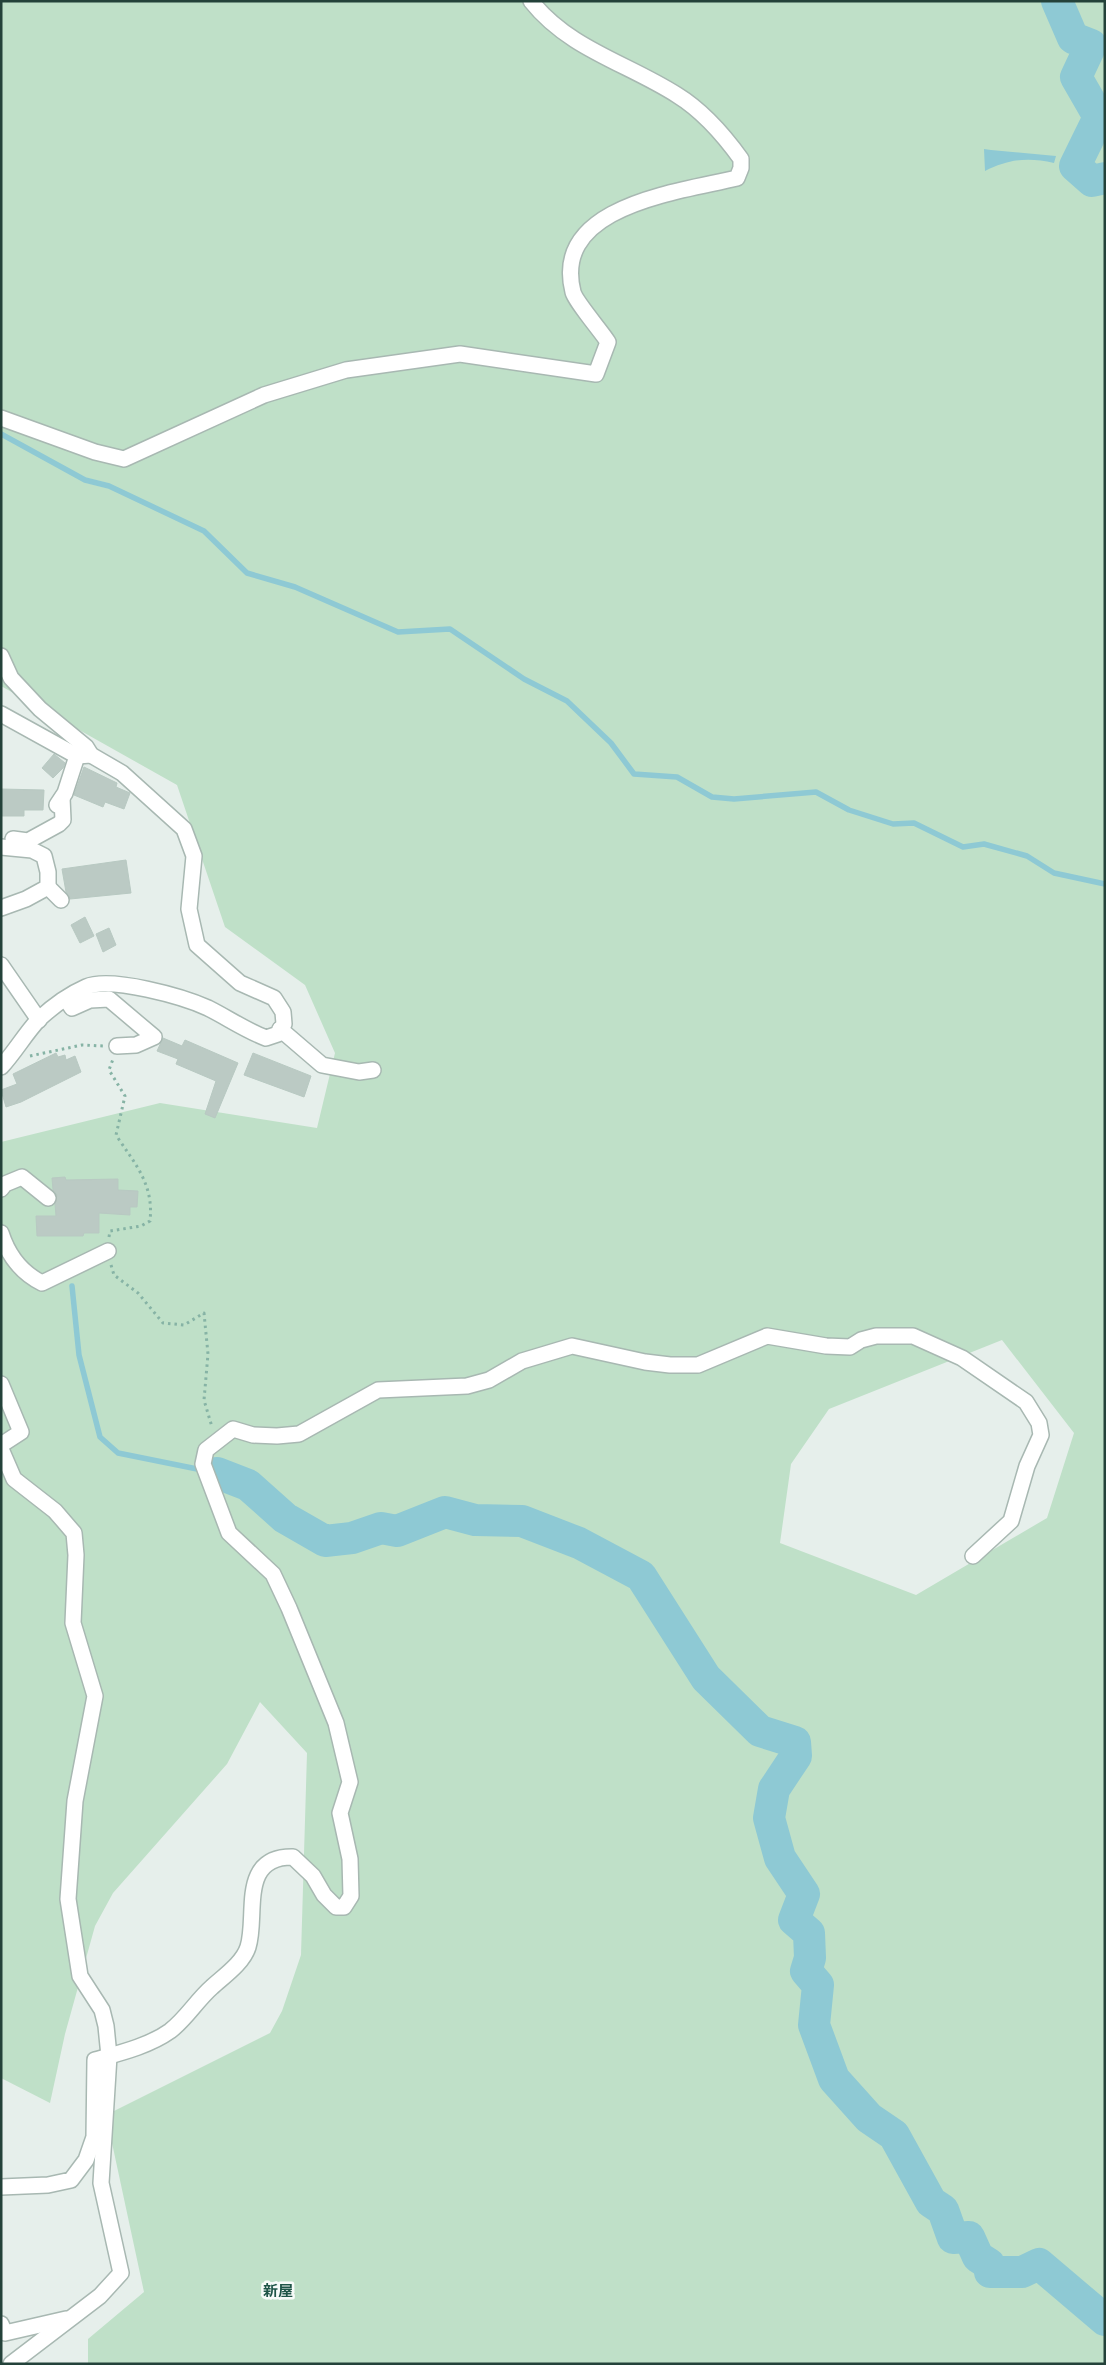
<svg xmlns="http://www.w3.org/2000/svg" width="1106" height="2365" font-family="'IBM Plex Sans','Noto Sans JP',sans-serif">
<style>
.green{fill:#bfe0c8;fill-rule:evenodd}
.water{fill:#8ec9d4}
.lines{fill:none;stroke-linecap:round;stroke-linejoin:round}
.stream{stroke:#8ec9d4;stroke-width:5.5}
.river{stroke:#8ec9d4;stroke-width:32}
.building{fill:#bbcac4;stroke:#b8c9c2}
.minor-casing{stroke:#a8b8b2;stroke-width:18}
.path{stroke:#86b3a5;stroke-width:3;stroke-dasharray:2.5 4;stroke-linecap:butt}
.minor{stroke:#fff;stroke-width:15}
.labels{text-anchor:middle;stroke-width:5;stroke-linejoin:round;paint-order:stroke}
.neighbourhood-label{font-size:15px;font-weight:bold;fill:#1f5548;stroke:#f7fbf9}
</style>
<rect width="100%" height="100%" fill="#e6efeb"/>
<!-- green -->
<path class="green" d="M1,1h1104v2363h-1017v-25l56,-47 -38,-177 164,-82 12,-22 19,-56 6,-202 -47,-51 -33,62 -114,129 -18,33 -30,108 -15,69 -49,-25v-936l159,-39 157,25 18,-75 -30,-68 -80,-58 -48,-142 -176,-99zM1002,1340l72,93 -27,85 -131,77 -136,-52 11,-79 38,-55z"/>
<!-- water -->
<path class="water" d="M984,149l7,1 65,6 -2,7c-26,-6 -45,-4 -69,8z"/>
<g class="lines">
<!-- stream -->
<g class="stream">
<polyline points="1,434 85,480 109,486 204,531 247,573 295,587 398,632 450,629 524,679 567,701 611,743 634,774 677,777 712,797 734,799 816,792 849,810 893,824 914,823 963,847 984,844 1027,856 1054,873 1105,884"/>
<polyline points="72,1286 79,1355 100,1437 118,1453 217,1473"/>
</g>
<!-- river -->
<g class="river">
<polyline points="1057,1 1073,38 1091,45 1076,77 1099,117 1075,166 1092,181 1105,178"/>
<polyline points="217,1473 248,1485 285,1518 325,1541 352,1538 381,1528 397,1531 445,1512 475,1520 522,1521 579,1543 641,1576 706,1678 760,1731 795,1742 796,1756 774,1789 769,1818 780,1858 804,1894 794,1920 809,1933 810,1958 806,1971 818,1985 814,2025 834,2079 869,2118 894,2135 931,2202 943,2210 953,2238 969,2237 978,2257 989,2264 990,2272 1022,2272 1039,2264 1105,2320"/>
</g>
</g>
<!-- building -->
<g class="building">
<polygon points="54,754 65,763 63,768 53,778 42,768"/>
<polygon points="84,767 117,783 116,787 130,793 124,809 105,802 103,807 74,795"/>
<polygon points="1,789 44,790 43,810 24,810 24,816 1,816"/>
<polygon points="126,860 131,893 70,899 66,892 62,869"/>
<polygon points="85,917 94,936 80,943 71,925"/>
<polygon points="109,928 116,945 103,952 96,934"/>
<polygon points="163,1038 182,1046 185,1040 238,1063 215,1118 205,1114 216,1081 176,1064 178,1059 157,1051"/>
<polygon points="56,1053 58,1057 65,1055 66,1060 75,1056 81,1072 21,1102 6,1107 1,1090 17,1084 13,1074"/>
<polygon points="253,1053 311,1076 304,1097 244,1075"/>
<polygon points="65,1177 66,1180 118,1179 118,1190 138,1191 137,1207 130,1207 130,1215 99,1213 99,1233 84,1233 83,1236 37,1236 36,1216 56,1216 55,1204 57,1195 53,1190 52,1178"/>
</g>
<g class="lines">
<defs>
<g id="minor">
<path d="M1,418l94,34 29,7 140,-64 82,-25 114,-16 136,20 12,-32c-7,-11 -33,-41 -35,-50 -22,-87 107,-100 164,-114l4,-10v-9c-18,-25 -38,-48 -64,-64 -50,-32 -108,-46 -146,-94"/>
<path d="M1,656l10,22 29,31 46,38 5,8 31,18 62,56 10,27 -5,53 8,36 43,38 34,15 9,14 1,12 -6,10 -12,4c-21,-8 -38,-20 -58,-30 -24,-11 -97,-32 -122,-21 -16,7 -34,20 -47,32 -14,15 -24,33 -38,48"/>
<polyline points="1,714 77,756 91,755"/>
<polyline points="57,805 65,793 77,756"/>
<polyline points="13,839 28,841 59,824 63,820 62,798"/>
<polyline points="1,847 32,850 44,856 48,872 48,887 26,899 1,908"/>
<polyline points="48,887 61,900"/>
<polyline points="1,965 39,1020"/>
<polyline points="66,999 72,1008 90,1000 109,999 154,1037 136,1045 117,1046"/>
<polyline points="280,1029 322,1065 359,1072 373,1070"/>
<polyline points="1,1189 5,1184 22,1177 48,1198"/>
<path d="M1,1233c7,22 21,40 41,50l66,-32"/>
<polyline points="1,1384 21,1432 1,1445"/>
<polyline points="1,1449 14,1479 55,1511 74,1533 76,1555 73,1623 95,1696 75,1801 68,1899 80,1976 102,2010 106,2026 109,2056 101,2183 121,2273 100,2296 11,2364"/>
<path d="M1,2187l47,-2 23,-5 15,-20 8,-23 1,-77c25,-7 54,-14 75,-29 16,-12 27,-31 42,-44 12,-11 31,-24 36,-40 10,-31 -10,-91 45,-90l20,19 11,19 12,12h8l7,-11 -1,-37 -10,-46 10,-31 -14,-59 -47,-115 -16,-34 -44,-41 -26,-69 3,-14 27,-21 20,6 24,1 22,-2 79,-44 89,-4 22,-6 33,-19 50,-15 73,16 25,3h28l69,-29 59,10 24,1 11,-7 15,-4h37l49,22 64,44 13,21 2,12 -14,31 -16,55 -38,35"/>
<polyline points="1,2324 5,2333 66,2319"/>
</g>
</defs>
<!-- minor casing -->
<use href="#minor" class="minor-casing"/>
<!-- path -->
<g class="path">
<polyline points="30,1056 82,1045 103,1046"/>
<path d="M109,1237l1,-6 31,-5 9,-5c4,-37 -15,-57 -34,-86l9,-39 -16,-26 4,-11"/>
<polyline points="111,1265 114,1275 138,1293 163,1323 184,1325 204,1313 208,1354 204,1400 212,1427"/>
</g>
<!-- minor -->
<use href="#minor" class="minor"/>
</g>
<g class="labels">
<!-- neighbourhood labels -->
<g class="neighbourhood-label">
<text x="278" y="2296">新屋</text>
</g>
</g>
<!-- border -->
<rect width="1106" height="2365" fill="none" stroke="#24423a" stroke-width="5"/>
</svg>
